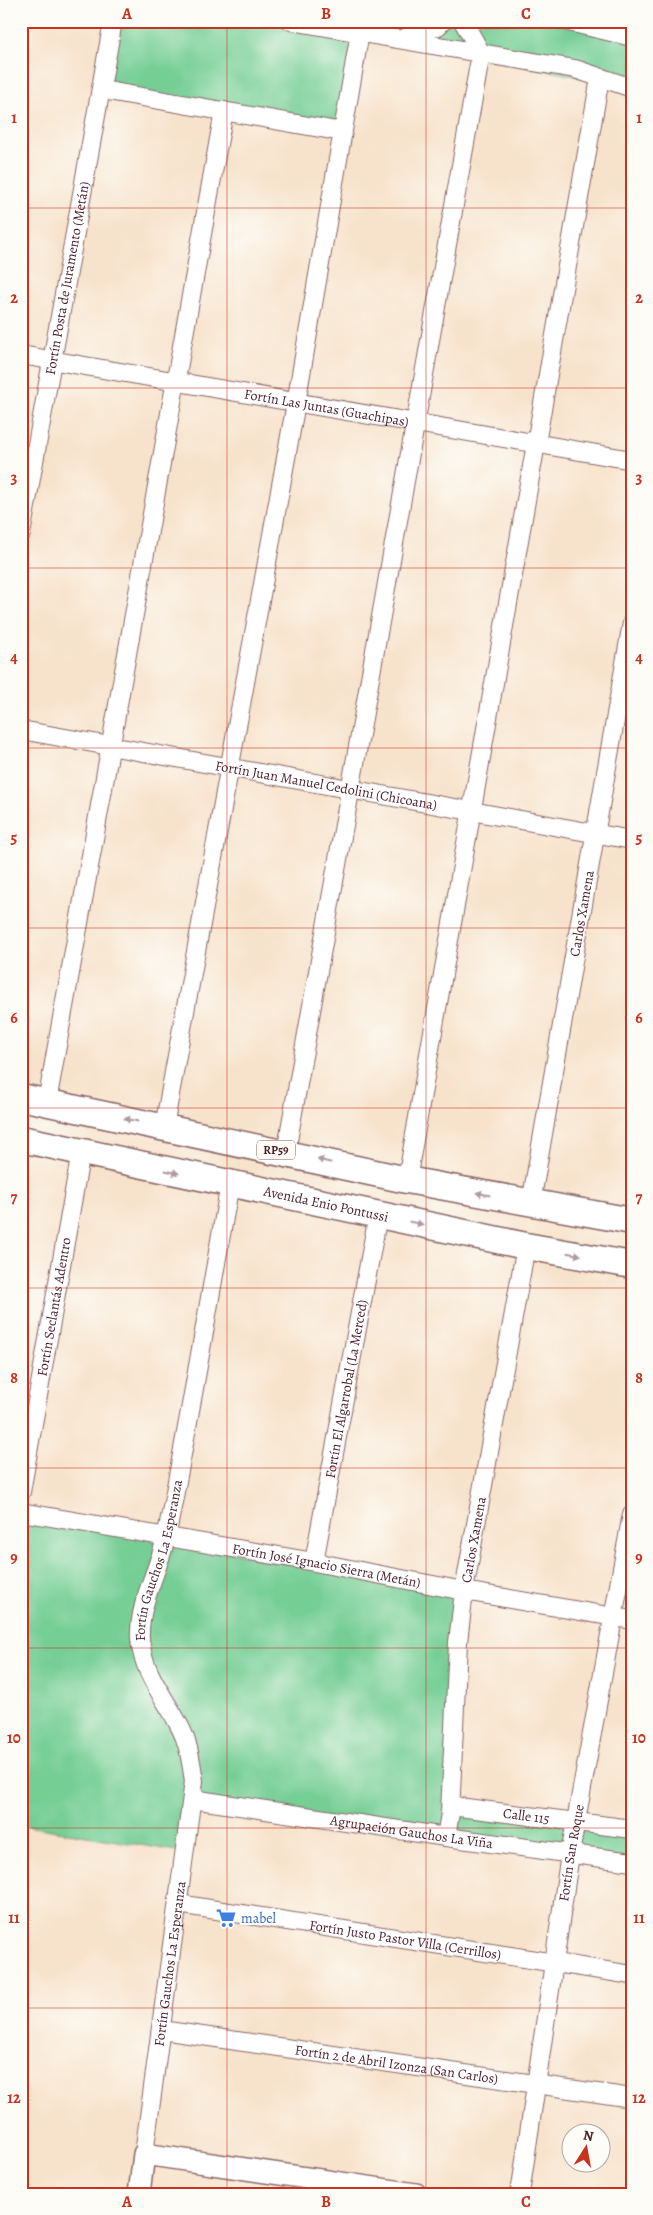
<svg xmlns="http://www.w3.org/2000/svg" width="653" height="2215" font-family="Alegreya,serif">
<style>
.green{fill:#75ce94;stroke:#607660}
.lines{fill:none;stroke-linecap:round;stroke-linejoin:round}
.minor-casing{stroke:#876463;stroke-width:20}
.tertiary-casing{stroke:#876463;stroke-width:24}
.primary-casing{stroke:#876463;stroke-width:29}
.minor{stroke:#fff;stroke-width:18}
.tertiary{stroke:#fff;stroke-width:21}
.primary{stroke:#fff;stroke-width:26}
.oneway{fill:#ae9aa0}
.grid{fill:none;stroke:#c8321e;stroke-width:1;stroke-opacity:0.55}
.labels{text-anchor:middle;stroke-width:4;stroke-linejoin:round;paint-order:stroke}
.shield{fill:#fdfcf7;stroke:#806168;stroke-width:1}
.shield-label{font-size:12px;font-weight:bold;fill:#4a1f2b}
.street-label{font-size:14px;fill:#4a1f2b;stroke:#fdfcf7}
.shop-label{font-size:14px;fill:#366cbe;stroke:#fdfcf7;text-anchor:start}
.neatline{fill:none;stroke:#c8321e;stroke-width:2}
.grid-label{font-size:16px;text-anchor:middle;font-weight:bold;fill:#c8321e}
</style>
<rect width="100%" height="100%" fill="#fdfcf7"/>
<filter id="ink" filterUnits="userSpaceOnUse"><feTurbulence type="fractalNoise" baseFrequency=".02" numOctaves="2"/><feDisplacementMap in="SourceGraphic" scale="10" xChannelSelector="R" yChannelSelector="G"/><feConvolveMatrix kernelMatrix="1 2 1 2 8 2 1 2 1" color-interpolation-filters="sRGB"/></filter>
<filter id="wash" filterUnits="userSpaceOnUse"><feTurbulence type="fractalNoise" baseFrequency=".0096" numOctaves="4" result="noise"/><feDisplacementMap in="SourceGraphic" scale="20" xChannelSelector="R" yChannelSelector="G"/><feGaussianBlur stdDeviation="1.12" result="paint"/><feColorMatrix in="noise" values="0 0 0 0 0 0 0 0 0 0 0 0 0 0 0 0 0 1.4 0 .05"/><feComposite in="paint" operator="in"/></filter>
<g filter="url(#wash)">
<rect width="100%" height="100%" fill="#f7e3cc"/>
<!-- green -->
<g class="green">
<polygon points="118,21 269,21 355,36 340,128 107,87"/>
<polygon points="289,21 562,21 632,39 632,87"/>
<polygon points="21,1514 462,1594 447,1805 632,1831 632,1860 190,1800 182,1852 21,1825"/>
</g>
</g>
<g filter="url(#ink)">
<g class="lines">
<defs>
<g id="minor">
<polyline points="291,21 575,69 632,88"/>
<polyline points="565,21 632,37"/>
<polyline points="405,38 438,26 443,21"/>
<polyline points="102,90 343,132"/>
<path id="s1" d="M21,355l611,105"/>
<path id="s2" d="M21,534l92,-513"/>
<path id="s3" d="M21,730l611,110"/>
<polyline points="47,1102 224,111"/>
<polyline points="164,1127 296,403 360,32"/>
<polyline points="286,1152 481,53 463,21"/>
<polyline points="407,1180 600,78"/>
<path id="s4" d="M531,1203l101,-580"/>
<path id="s5" d="M21,1492l60,-340"/>
<path id="s6" d="M21,1512l293,50 150,29 168,29"/>
<path id="s7" d="M314,1562l64,-347"/>
<path id="s8" d="M192,1799l254,38 186,25"/>
<path id="s9" d="M451,1806l181,23"/>
<path id="s10" d="M446,1837l4,-24 8,-171 6,-51 62,-345"/>
<path id="s11" d="M178,1904l454,71"/>
<path id="s12" d="M161,2030l471,68"/>
<path id="s13" d="M144,2154l50,-373c-3,-19 -5,-37 -14,-54 -15,-30 -37,-53 -40,-88 -2,-37 20,-70 27,-106 23,-115 42,-232 63,-349"/>
<path id="s14" d="M520,2194l50,-340 62,-340"/>
</g>
<polyline id="tertiary" points="139,2194 144,2154 416,2194"/>
<g id="primary">
<polyline points="21,1097 407,1180 632,1221"/>
<path id="s15" d="M21,1139l505,107 106,19"/>
</g>
</defs>
<!-- minor casing -->
<use href="#minor" class="minor-casing"/>
<!-- tertiary casing -->
<use href="#tertiary" class="tertiary-casing"/>
<!-- primary casing -->
<use href="#primary" class="primary-casing"/>
<!-- minor -->
<use href="#minor" class="minor"/>
<!-- tertiary -->
<use href="#tertiary" class="tertiary"/>
<!-- primary -->
<use href="#primary" class="primary"/>
</g>
<!-- one-way arrows -->
<defs><path id="oneway-solid" d="M-6-.8H1V-3.2L6.5 0L1 3.2V.8H-6Z" transform="scale(1.25)"/></defs>
<g class="oneway">
<use href="#oneway-solid" transform="translate(131 1120) rotate(-168)"/>
<use href="#oneway-solid" transform="translate(324 1161) rotate(-167)"/>
<use href="#oneway-solid" transform="translate(172 1172) rotate(12)"/>
<use href="#oneway-solid" transform="translate(483 1194) rotate(-169)"/>
<use href="#oneway-solid" transform="translate(416 1223) rotate(12)"/>
<use href="#oneway-solid" transform="translate(574 1254) rotate(10)"/>
</g>
</g>
<!-- grid -->
<path class="grid" d="M227,21v2173M426,21v2173M21,208h611M21,388h611M21,568h611M21,748h611M21,928h611M21,1108h611M21,1288h611M21,1468h611M21,1648h611M21,1828h611M21,2008h611"/>
<!-- icons -->
<defs>
<symbol id="supermarket-bare" viewBox="-9 -9 18 18"><path d="M-6-5.5h2.5l.6 2H6L4.5 2H-2.5L-4.4-4H-6ZM-1.5 3.2a1.3 1.3 0 1 0 .1 0ZM3 3.2a1.3 1.3 0 1 0 .1 0Z" fill="#3f7fe0" stroke="#fdfcf7" stroke-width="2.5" paint-order="stroke"/></symbol>
</defs>
<g fill-rule="evenodd">
<use href="#supermarket-bare" x="212" y="1904" width="28" height="28"/>
</g>
<g class="labels">
<!-- shield labels -->
<rect class="shield" x="257" y="1140.5" width="38" height="19" rx="4"/>
<g class="shield-label">
<text x="276" y="1154">RP59</text>
</g>
<!-- street labels -->
<g class="street-label">
<text dy="5" stroke="none"><textPath href="#s2" startOffset="260">Fortín Posta de Juramento (Metán)</textPath></text>
<text dy="5" stroke="none"><textPath href="#s1" startOffset="310">Fortín Las Juntas (Guachipas)</textPath></text>
<text dy="5" stroke="none"><textPath href="#s3" startOffset="310">Fortín Juan Manuel Cedolini (Chicoana)</textPath></text>
<text dy="5" stroke="none"><textPath href="#s4" startOffset="294">Carlos Xamena</textPath></text>
<text dy="5" stroke="none"><textPath href="#s15" startOffset="312">Avenida Enio Pontussi</textPath></text>
<text dy="5" stroke="none"><textPath href="#s5" startOffset="188">Fortín Seclantás Adentro</textPath></text>
<text dy="5" stroke="none"><textPath href="#s7" startOffset="176">Fortín El Algarrobal (La Merced)</textPath></text>
<text dy="5" stroke="none"><textPath href="#s10" startOffset="299">Carlos Xamena</textPath></text>
<text dy="5" stroke="none"><textPath href="#s13" startOffset="611">Fortín Gauchos La Esperanza</textPath></text>
<text dy="5" stroke="none"><textPath href="#s6" startOffset="310">Fortín José Ignacio Sierra (Metán)</textPath></text>
<text dy="5" stroke="none"><textPath href="#s9" startOffset="76">Calle 115</textPath></text>
<text dy="5" stroke="none"><textPath href="#s8" startOffset="222">Agrupación Gauchos La Viña</textPath></text>
<text dy="5" stroke="none"><textPath href="#s14" startOffset="345">Fortín San Roque</textPath></text>
<text dy="5" stroke="none"><textPath href="#s11" startOffset="230">Fortín Justo Pastor Villa (Cerrillos)</textPath></text>
<text dy="5" stroke="none"><textPath href="#s13" startOffset="192">Fortín Gauchos La Esperanza</textPath></text>
<text dy="5" stroke="none"><textPath href="#s12" startOffset="238">Fortín 2 de Abril Izonza (San Carlos)</textPath></text>
</g>
<!-- shop labels -->
<g class="shop-label">
<text x="241" y="1923">mabel</text>
</g>
</g>
<!-- margin -->
<rect width="653" height="2215" fill="none" stroke="#fdfcf7" stroke-width="55"/>
<!-- north arrow -->
<g transform="translate(586 2148) rotate(11)"><circle r="24" fill="#fdfcf7" stroke="#b5a4a5"/>
<path d="M0-4L9 19L0 12L-9 19Z" fill="#c8321e"/>
<text y="-8" font-size="14" font-weight="bold" text-anchor="middle" fill="#4a1f2b">N</text>
</g>
<rect x="28" y="28" width="598" height="2160" class="neatline"/>
<g class="grid-label">
<text x="127" y="19">A</text>
<text x="326" y="19">B</text>
<text x="526" y="19">C</text>
<text x="14" y="123">1</text>
<text x="639" y="123">1</text>
<text x="14" y="303">2</text>
<text x="639" y="303">2</text>
<text x="14" y="483">3</text>
<text x="639" y="483">3</text>
<text x="14" y="663">4</text>
<text x="639" y="663">4</text>
<text x="14" y="843">5</text>
<text x="639" y="843">5</text>
<text x="14" y="1023">6</text>
<text x="639" y="1023">6</text>
<text x="14" y="1203">7</text>
<text x="639" y="1203">7</text>
<text x="14" y="1383">8</text>
<text x="639" y="1383">8</text>
<text x="14" y="1563">9</text>
<text x="639" y="1563">9</text>
<text x="14" y="1743">10</text>
<text x="639" y="1743">10</text>
<text x="14" y="1923">11</text>
<text x="639" y="1923">11</text>
<text x="14" y="2103">12</text>
<text x="639" y="2103">12</text>
<text x="127" y="2207">A</text>
<text x="326" y="2207">B</text>
<text x="526" y="2207">C</text>
</g>
</svg>
